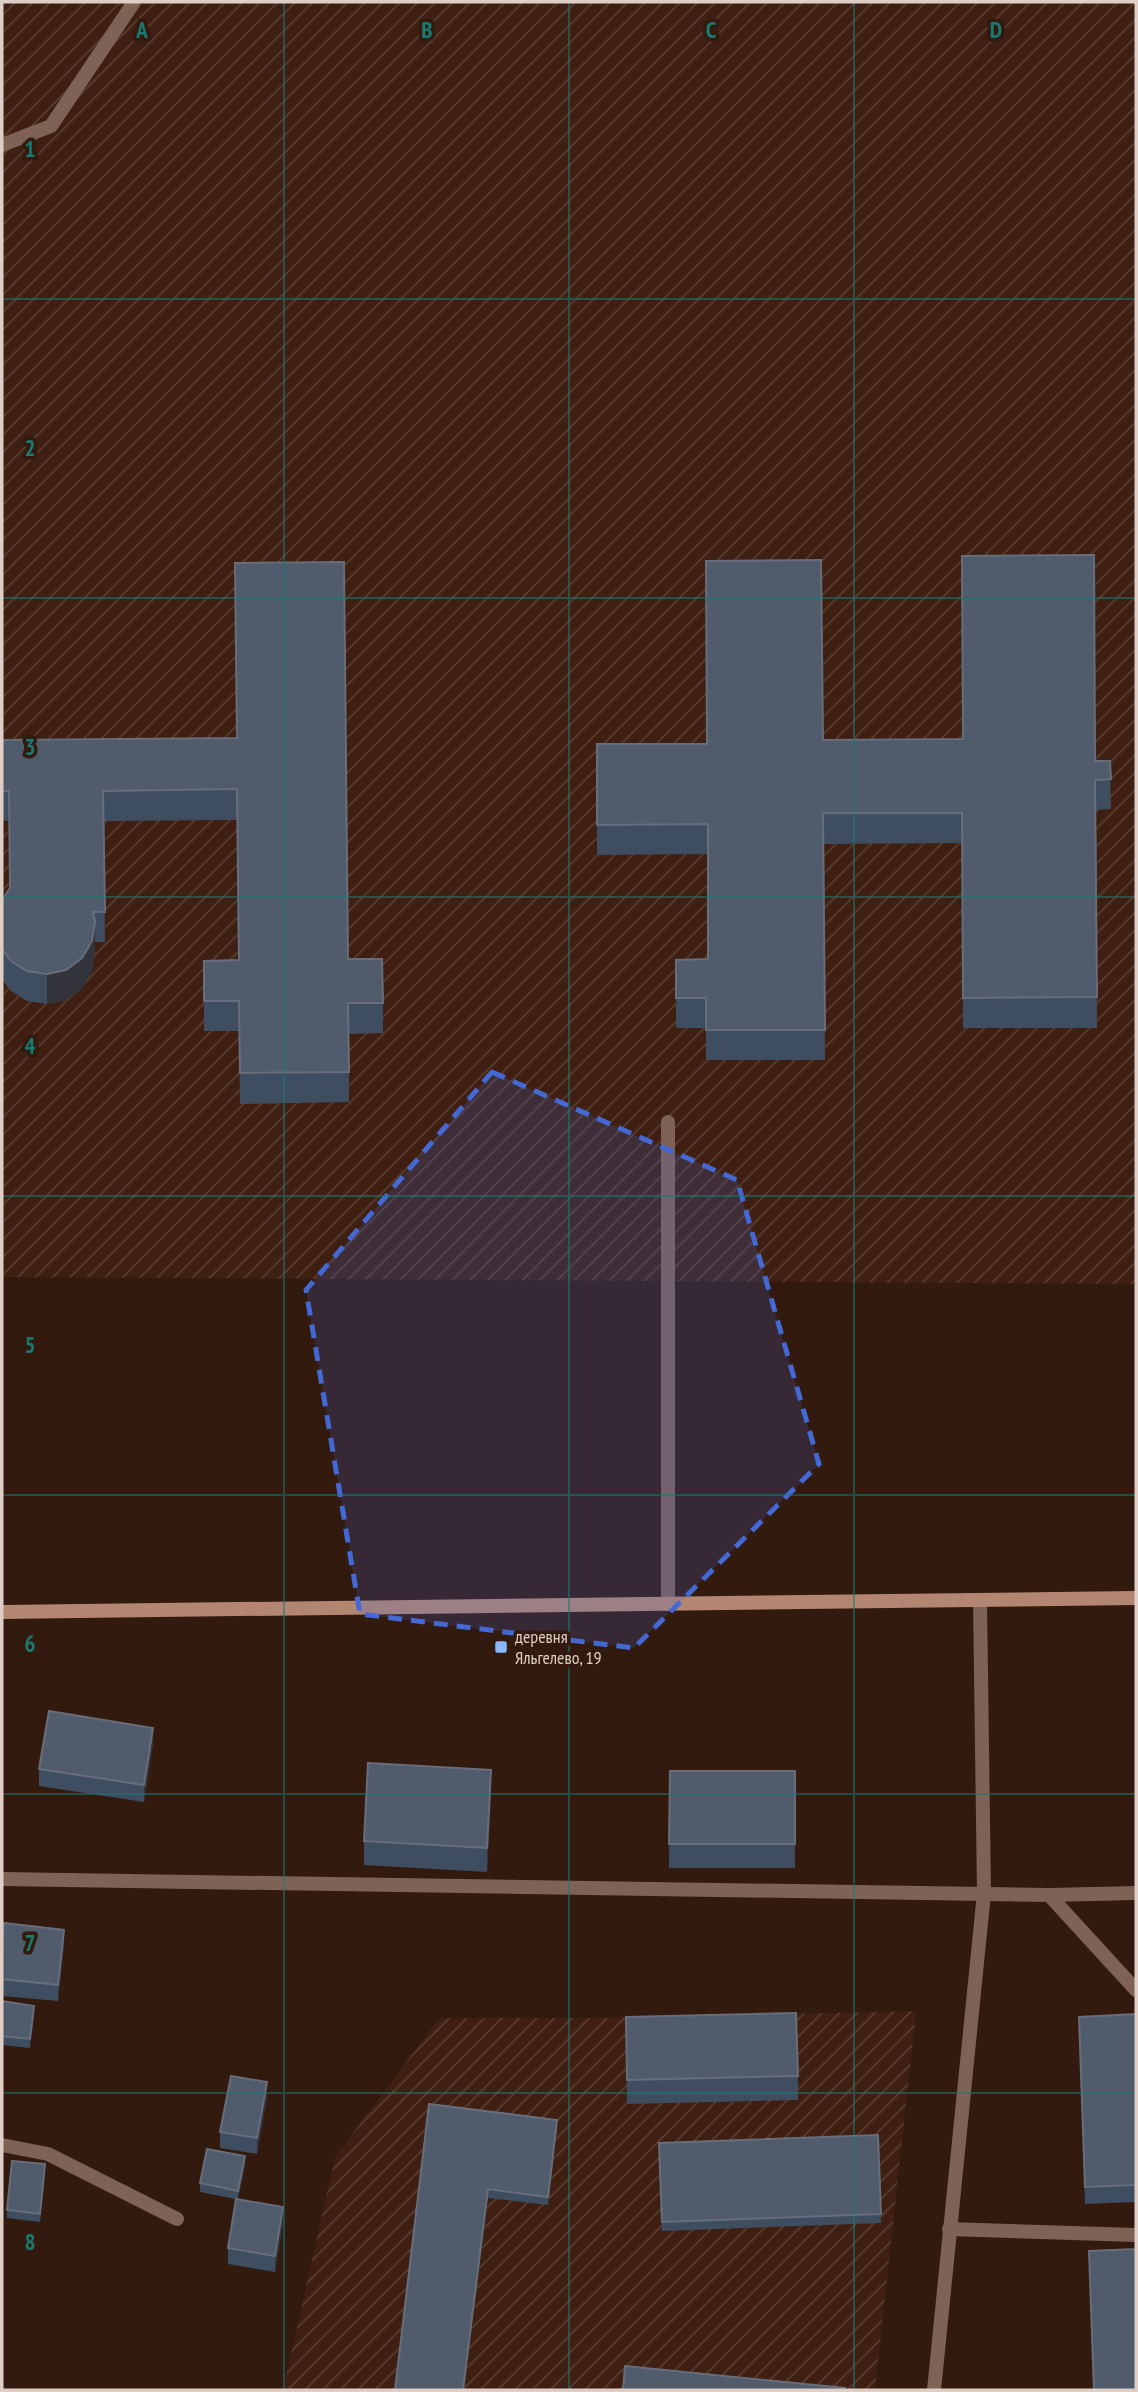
<svg xmlns="http://www.w3.org/2000/svg" width="1138" height="2392" font-family="'PT Sans Narrow',sans-serif">
<style>
.industrial{fill:url(#industrial-furrows)}
.lines{fill:none;stroke-linecap:round;stroke-linejoin:round}
.lane{stroke:#7e6255;stroke-width:14}
.street{stroke:#7e6255;stroke-width:14}
.secondary{stroke:#b38672;stroke-width:14}
.wall{fill:#3f4d61}
.shaded-wall{fill:#33333b}
.building{fill:#505b6c;stroke:#676d7a;stroke-width:2}
.marked{fill:#4468d4;fill-opacity:0.2;stroke:#4468d4;stroke-width:5;stroke-dasharray:14 9;stroke-linejoin:round}
.grid{fill:none;stroke:#197a72;stroke-width:2;stroke-opacity:0.55}
.poi-dot{fill:#89bafc;stroke:#321a0e;stroke-width:2.5}
.labels{text-anchor:middle;stroke-width:7;stroke-linejoin:round;paint-order:stroke}
.poi-label{font-size:18px;fill:#dfcec6;stroke:#321a0e;text-anchor:start}
.grid-label{font-size:23px;text-anchor:middle;font-weight:bold;fill:#197a72;stroke:#321a0e;stroke-width:7;stroke-linejoin:round;paint-order:stroke}
</style>
<defs>
<pattern id="industrial-furrows" width="10" height="10" patternUnits="userSpaceOnUse" patternTransform="scale(1.75)"><rect width="10" height="10" fill="#3e1f11"/><path d="M-1 1l2-2M0 10L10 0M9 11l2-2" fill="none" stroke="#593e32"/></pattern>
</defs>
<rect width="100%" height="100%" fill="#321a0e"/>
<!-- industrial -->
<g class="industrial">
<polygon points="2,2 1136,2 1136,1284 2,1277"/>
<polygon points="916,2011 875,2390 283,2390 335,2157 439,2018 609,2018"/>
</g>
<g class="lines">
<!-- lane -->
<g class="lane">
<polyline points="2,145 51,126 134,2"/>
<polyline points="668,1122 668,1604"/>
<polyline points="2,2145 48,2154 177,2219"/>
</g>
<!-- street -->
<g class="street">
<polyline points="2,1879 1049,1895 1136,1990"/>
<polyline points="1049,1895 1136,1893"/>
<polyline points="949,2229 1136,2235"/>
<polyline points="934,2390 984,1893 980,1600"/>
</g>
<!-- secondary -->
<polyline class="secondary" points="2,1612 1136,1598"/>
</g>
<!-- wall -->
<g class="wall">
<polygon points="237,738 348,959 383,1003 383,1033 349,1034 349,1102 240,1104 239,1031 204,1031 204,961 238,960 237,820 104,821 105,942 95,942 95,952 92,971 82,989 66,1000 47,1004 27,1001 11,991 2,979 2,900 10,888 9,821 2,821 2,740"/>
<polygon points="823,740 1095,761 1110,761 1111,809 1096,810 1097,1028 963,1028 962,843 824,844 825,1060 706,1060 706,1028 676,1028 676,960 708,959 708,854 597,855 597,744 707,744"/>
<polygon points="153,1744 144,1802 39,1786 39,1769"/>
<polygon points="670,1771 795,1771 795,1868 669,1868"/>
<polygon points="491,1794 487,1872 364,1865 364,1841"/>
<polygon points="64,1946 58,2001 2,1996 2,1948"/>
<polygon points="2,2001 34,2014 30,2048 2,2045"/>
<polygon points="1136,2014 1136,2202 1085,2204 1079,2017"/>
<polygon points="626,2017 798,2076 798,2100 627,2104"/>
<polygon points="267,2098 257,2154 220,2148 220,2132"/>
<polygon points="429,2104 557,2128 548,2205 488,2198"/>
<polygon points="878,2135 881,2223 662,2231 659,2143"/>
<polygon points="245,2165 238,2199 283,2223 275,2272 228,2264 228,2248 236,2199 200,2192 200,2183"/>
<polygon points="45,2173 40,2222 7,2218 7,2210"/>
</g>
<!-- shaded-wall -->
<g class="shaded-wall">
<polygon points="95,922 95,952 92,971 82,989 66,1000 47,1004 47,974"/>
<polygon points="153,1728 153,1744 144,1802 144,1785"/>
<polygon points="491,1770 491,1794 487,1872 487,1848"/>
<polygon points="64,1930 64,1946 58,2001 58,1985"/>
<polygon points="34,2006 34,2014 30,2048 30,2039"/>
<polygon points="267,2082 267,2098 257,2154 257,2138"/>
<polygon points="557,2120 557,2128 548,2205 548,2197"/>
<polygon points="245,2156 245,2165 238,2199 238,2191"/>
<polygon points="45,2164 45,2173 40,2222 40,2214"/>
<polygon points="488,2189 488,2198 464,2390 463,2390"/>
<polygon points="283,2207 283,2223 275,2272 275,2256"/>
</g>
<!-- building -->
<g class="building">
<polygon points="1094,555 1095,761 1110,761 1111,779 1095,780 1097,997 963,998 962,813 823,813 825,1030 706,1030 706,998 676,998 676,960 708,959 708,824 597,825 597,744 707,744 706,561 821,560 823,740 963,739 962,556"/>
<polygon points="344,562 348,959 382,959 383,1003 348,1003 349,1072 240,1073 239,1001 204,1001 204,961 239,960 237,789 103,791 105,912 93,912 95,922 92,941 82,958 66,970 47,974 27,971 11,961 2,949 2,900 10,888 9,791 2,791 2,740 237,738 235,563"/>
<polygon points="49,1711 153,1728 144,1785 39,1769"/>
<polygon points="368,1763 491,1770 487,1848 364,1841"/>
<polygon points="670,1771 795,1771 795,1844 669,1844"/>
<polygon points="4,1923 64,1930 58,1985 2,1979 2,1948"/>
<polygon points="2,2001 34,2006 30,2039 2,2036"/>
<polygon points="796,2013 798,2076 627,2080 626,2017"/>
<polygon points="1136,2014 1136,2185 1085,2187 1079,2017"/>
<polygon points="231,2076 267,2082 257,2138 220,2132"/>
<polygon points="429,2104 557,2120 548,2197 488,2189 463,2390 395,2390"/>
<polygon points="878,2135 881,2214 662,2222 659,2143"/>
<polygon points="207,2149 245,2156 238,2191 200,2183"/>
<polygon points="12,2161 45,2164 40,2214 7,2210"/>
<polygon points="236,2199 283,2207 275,2256 228,2248"/>
<polygon points="1136,2249 1136,2390 1094,2390 1089,2251"/>
<polygon points="625,2366 845,2388 845,2390 623,2390"/>
</g>
<!-- marked area -->
<path class="marked" d="M492,1072l245,108 82,284 -185,184 -274,-34 -54,-324z"/>
<!-- grid -->
<path class="grid" d="M284,2v2388M569,2v2388M854,2v2388M2,299h1134M2,598h1134M2,897h1134M2,1196h1134M2,1495h1134M2,1794h1134M2,2093h1134"/>
<!-- markers -->
<rect class="poi-dot" x="494" y="1640" width="14" height="14" rx="3.5"/>
<g class="labels">
<!-- poi labels -->
<g class="poi-label">
<text x="515" y="1643">деревня<tspan x="515" dy="21">Яльгелево, 19</tspan></text>
</g>
</g>
<g class="grid-label">
<text x="142" y="38">A</text>
<text x="427" y="38">B</text>
<text x="711" y="38">C</text>
<text x="996" y="38">D</text>
<text x="30" y="157">1</text>
<text x="30" y="456">2</text>
<text x="30" y="755">3</text>
<text x="30" y="1054">4</text>
<text x="30" y="1353">5</text>
<text x="30" y="1652">6</text>
<text x="30" y="1951">7</text>
<text x="30" y="2250">8</text>
</g>
<!-- border -->
<rect width="1138" height="2392" fill="none" stroke="#dfcec6" stroke-width="7"/>
</svg>
